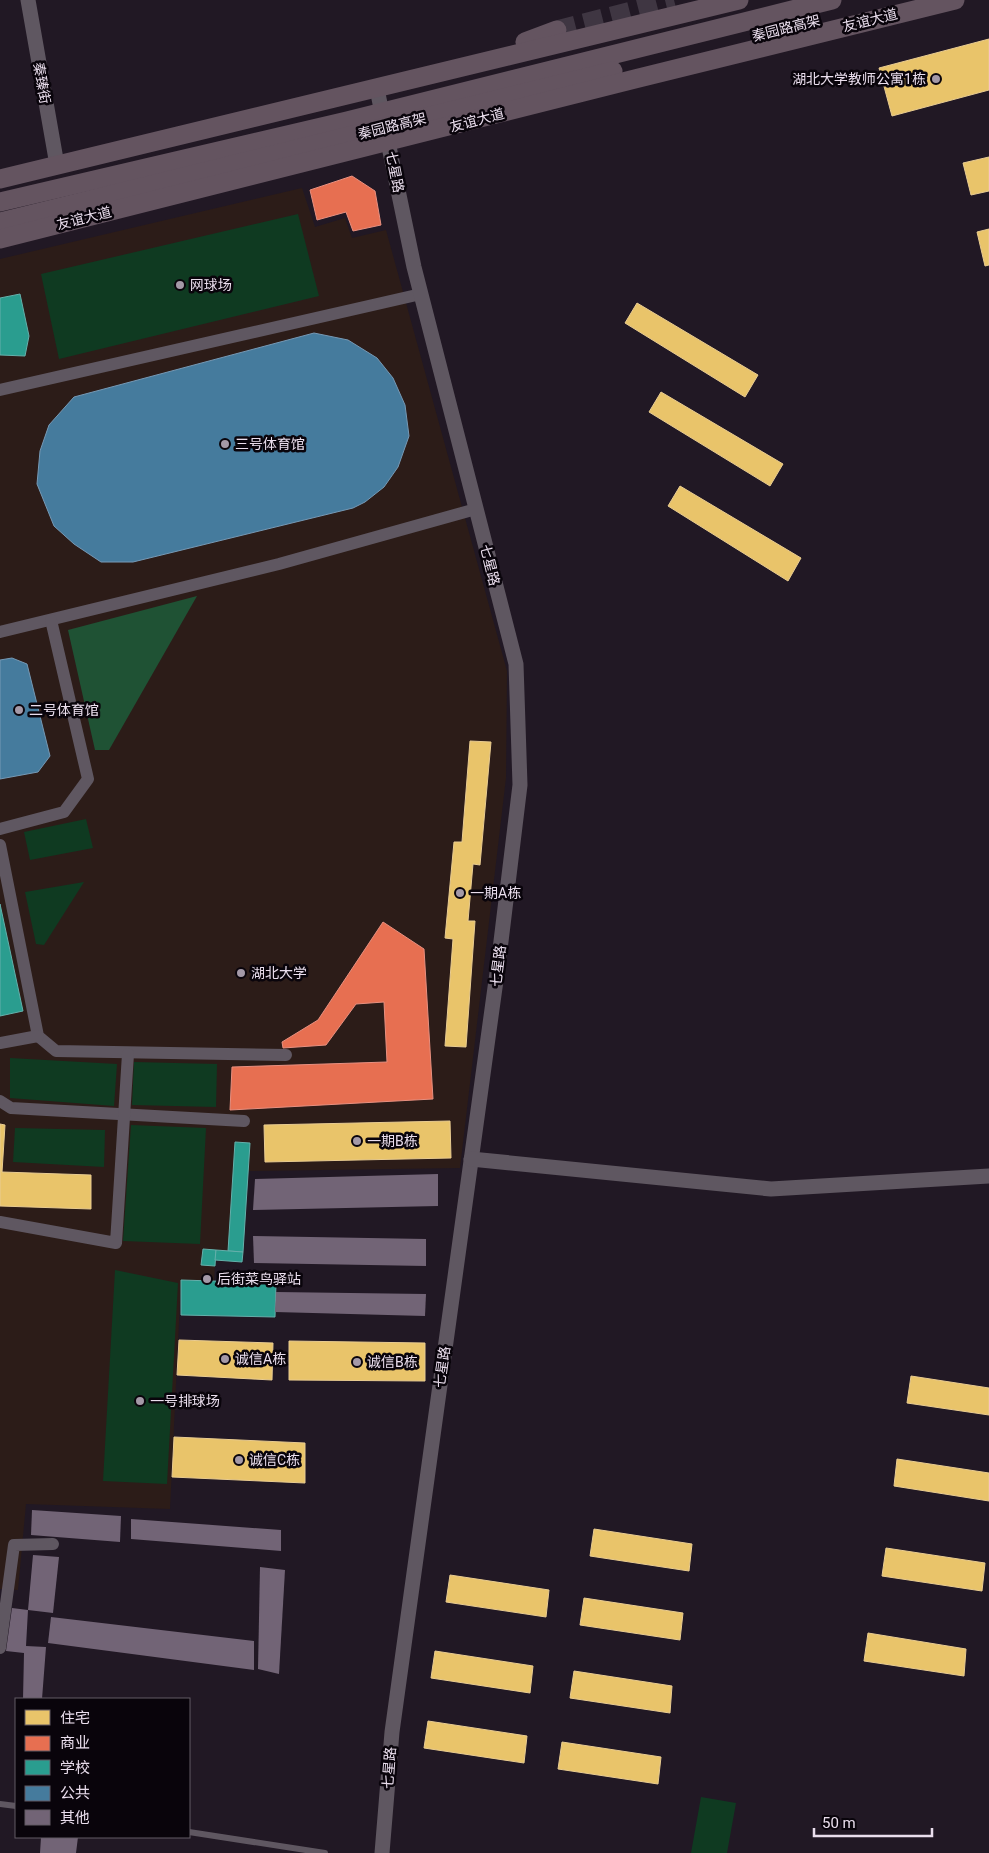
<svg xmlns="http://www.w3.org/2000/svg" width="989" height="1853" font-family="Roboto,'Noto Sans SC',sans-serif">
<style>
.education{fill:#2c1c18}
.green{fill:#0f3a21}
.forest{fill:#1f5234}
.homes{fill:#e9c46a;stroke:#e9cc91}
.shops{fill:#e76f51;stroke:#e89080}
.schools{fill:#2a9d8f;stroke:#64b0ab}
.public{fill:#457b9d;stroke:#7699b5}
.building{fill:#726476}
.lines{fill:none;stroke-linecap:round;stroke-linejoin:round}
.primary-tunnel{stroke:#3f3642;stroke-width:19;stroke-dasharray:19 9;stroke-linecap:butt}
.service{stroke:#5f5761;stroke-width:6}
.minor{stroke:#5f5761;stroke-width:12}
.tertiary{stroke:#5f5761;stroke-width:15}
.primary{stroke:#645460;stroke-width:19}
.poi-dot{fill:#a499a7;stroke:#09040b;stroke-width:2}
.labels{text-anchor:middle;stroke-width:5;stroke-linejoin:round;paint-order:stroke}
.street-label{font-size:14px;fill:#eadeed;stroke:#09040b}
.poi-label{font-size:14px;fill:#eadeed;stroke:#09040b;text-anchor:start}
</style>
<rect width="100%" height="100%" fill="#211824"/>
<!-- education -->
<polygon class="education" points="302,188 315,227 345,218 352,238 386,230 507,671 506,778 460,1168 248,1171 243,1252 216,1250 214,1281 181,1280 170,1509 26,1504 18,1590 0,1589 0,259"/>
<!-- green -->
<g class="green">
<polygon points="298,214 319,296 59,359 41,274"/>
<polygon points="86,819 93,848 30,860 24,832"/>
<polygon points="84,882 44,945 36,944 25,892"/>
<polygon points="10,1058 117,1064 114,1106 10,1098"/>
<polygon points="134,1062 217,1064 216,1107 132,1105"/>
<polygon points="131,1125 206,1128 200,1244 123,1241"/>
<polygon points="15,1128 105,1130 104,1167 13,1162"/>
<polygon points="115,1270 178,1283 167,1484 103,1481"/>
<polygon points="701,1797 736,1803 727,1853 691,1853"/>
</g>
<!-- forest -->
<polygon class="forest" points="197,596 109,750 95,750 68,630"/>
<!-- homes -->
<g class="homes">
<polygon points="989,39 989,90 892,116 879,68"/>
<polygon points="989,157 989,191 971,195 963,163"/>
<polygon points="989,229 989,265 985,266 977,232"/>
<polygon points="637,303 758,375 745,397 625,323"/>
<polygon points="661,392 783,464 770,486 649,412"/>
<polygon points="680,486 801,558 788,581 668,506"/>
<polygon points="470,741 491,742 480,865 473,864 468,921 475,921 466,1047 445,1046 453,939 445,938 454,842 462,842"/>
<polygon points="450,1121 451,1158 265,1162 264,1125"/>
<polygon points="0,1124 5,1125 2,1172 91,1175 91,1209 0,1206"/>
<polygon points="179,1340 273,1343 272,1380 177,1375"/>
<polygon points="289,1341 425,1343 425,1381 289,1380"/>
<polygon points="911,1376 989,1388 989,1415 907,1403"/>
<polygon points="174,1437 305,1443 305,1483 172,1477"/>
<polygon points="897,1459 989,1473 989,1501 894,1486"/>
<polygon points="594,1529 692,1544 689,1571 590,1556"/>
<polygon points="886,1548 985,1563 982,1591 882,1576"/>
<polygon points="450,1575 549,1590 546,1617 446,1602"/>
<polygon points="584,1598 683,1613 680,1640 580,1625"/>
<polygon points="868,1633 966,1649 964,1676 864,1661"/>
<polygon points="435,1651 533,1666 530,1693 431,1678"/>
<polygon points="574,1671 672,1686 670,1713 570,1698"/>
<polygon points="428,1721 527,1736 524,1763 424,1748"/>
<polygon points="562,1742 661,1757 658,1784 558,1769"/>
</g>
<!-- shops -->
<g class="shops">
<polygon points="352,176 375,191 381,225 353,231 346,212 317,220 310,190"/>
<polygon points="383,922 424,949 433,1099 230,1110 232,1067 387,1062 384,1002 356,1004 326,1045 283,1048 282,1042 318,1020"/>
</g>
<!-- schools -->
<g class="schools">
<polygon points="20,294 29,336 25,356 0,355 0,298"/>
<polygon points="0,904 23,1011 0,1016"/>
<polygon points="235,1142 250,1143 243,1252 228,1251"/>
<polygon points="203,1249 216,1250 215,1266 201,1265"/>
<polygon points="216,1250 243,1252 242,1262 215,1260"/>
<polygon points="181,1280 276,1283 275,1317 181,1315"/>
</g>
<!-- public -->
<g class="public">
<polygon points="314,333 348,340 377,358 393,378 405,405 409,436 398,467 384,487 365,502 353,508 133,562 101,562 74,544 54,526 37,484 40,451 49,425 74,397"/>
<polygon points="12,658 27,664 50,756 38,772 0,779 0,660"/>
</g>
<!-- building -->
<g class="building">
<polygon points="438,1174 438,1206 253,1210 255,1179"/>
<polygon points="253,1236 426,1239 426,1266 254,1263"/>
<polygon points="276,1292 426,1294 425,1316 275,1312"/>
<polygon points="32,1510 121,1516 120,1542 31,1535"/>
<polygon points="131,1519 281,1530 281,1551 131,1539"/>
<polygon points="33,1555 59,1557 53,1613 28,1610"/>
<polygon points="260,1567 285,1570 279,1674 258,1669"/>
<polygon points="12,1608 28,1610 26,1646 46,1647 42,1699 23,1699 24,1653 6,1651"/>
<polygon points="51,1617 254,1641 254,1670 48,1643"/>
<polygon points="41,1837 78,1837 76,1853 40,1853"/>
</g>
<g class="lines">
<!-- primary-tunnel -->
<polyline class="primary-tunnel" points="557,30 674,0"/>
<!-- service -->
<g class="service">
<polyline points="0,1804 16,1806"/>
<polyline points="189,1832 325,1853"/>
</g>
<!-- minor -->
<g class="minor">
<polyline points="0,390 421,294"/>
<polyline points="0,632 279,564 476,509"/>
<polyline points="0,829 64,812 88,779 51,620"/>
<polyline points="0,845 38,1036 56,1051 286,1055"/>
<polyline points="0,1043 38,1036"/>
<polyline points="0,1101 11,1108 244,1121"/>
<polyline points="0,1222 116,1243 128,1054"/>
<polyline points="0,1648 14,1545 53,1544"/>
</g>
<!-- tertiary -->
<g class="tertiary">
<polyline points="28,0 57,165"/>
<polyline points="377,89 414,267 516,664 520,785 498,966 392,1732 382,1853"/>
<polyline points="471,1159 771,1189 989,1176"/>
</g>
<!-- primary -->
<g class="primary">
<polyline points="525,42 557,30"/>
<polyline points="0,179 739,0"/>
<polyline points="0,202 347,121 832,0"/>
<polyline points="0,222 613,71"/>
<path d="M0,239c318,-79 636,-162 955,-239"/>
</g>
</g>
<!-- markers -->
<g class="poi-dot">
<circle cx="936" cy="79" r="5"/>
<circle cx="180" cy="285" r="5"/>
<circle cx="225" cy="444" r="5"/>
<circle cx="19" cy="710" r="5"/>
<circle cx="460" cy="893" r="5"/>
<circle cx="241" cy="973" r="5"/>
<circle cx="357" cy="1141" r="5"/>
<circle cx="207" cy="1279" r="5"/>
<circle cx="225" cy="1359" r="5"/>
<circle cx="357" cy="1362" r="5"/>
<circle cx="140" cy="1401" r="5"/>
<circle cx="239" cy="1460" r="5"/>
</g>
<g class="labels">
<!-- street labels -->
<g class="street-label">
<text transform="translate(870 20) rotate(-14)" y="5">友谊大道</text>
<text transform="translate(786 28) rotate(-14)" y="5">秦园路高架</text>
<text transform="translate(42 83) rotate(80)" y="5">秦臻街</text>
<text transform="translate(477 120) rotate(-15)" y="5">友谊大道</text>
<text transform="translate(392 126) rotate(-14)" y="5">秦园路高架</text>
<text transform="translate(395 172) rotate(79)" y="5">七星路</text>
<text transform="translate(84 218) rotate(-14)" y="5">友谊大道</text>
<text transform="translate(490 565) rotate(76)" y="5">七星路</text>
<text transform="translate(498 966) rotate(-83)" y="5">七星路</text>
<text transform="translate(442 1367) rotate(-82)" y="5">七星路</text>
<text transform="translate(389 1768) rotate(-86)" y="5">七星路</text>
</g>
<!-- poi labels -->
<g class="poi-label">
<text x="926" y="84" text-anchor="end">湖北大学教师公寓1栋</text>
<text x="190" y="290">网球场</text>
<text x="235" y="449">三号体育馆</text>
<text x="29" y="715">二号体育馆</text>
<text x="470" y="898">一期A栋</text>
<text x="251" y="978">湖北大学</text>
<text x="367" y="1146">一期B栋</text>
<text x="217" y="1284">后街菜鸟驿站</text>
<text x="235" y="1364">诚信A栋</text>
<text x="367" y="1367">诚信B栋</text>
<text x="150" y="1406">一号排球场</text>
<text x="249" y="1465">诚信C栋</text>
</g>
</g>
<!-- legend -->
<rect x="15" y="1698" width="175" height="140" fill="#09040b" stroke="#635b65"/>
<rect x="25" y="1710" width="25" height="15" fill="#e9c46a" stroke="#635b65"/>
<text x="60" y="1723" font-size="15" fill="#eadeed">住宅</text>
<rect x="25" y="1736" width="25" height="15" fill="#e76f51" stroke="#635b65"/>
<text x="60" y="1748" font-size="15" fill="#eadeed">商业</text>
<rect x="25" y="1760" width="25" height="15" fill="#2a9d8f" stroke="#635b65"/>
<text x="60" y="1773" font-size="15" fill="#eadeed">学校</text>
<rect x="25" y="1786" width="25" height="15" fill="#457b9d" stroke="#635b65"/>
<text x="60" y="1798" font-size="15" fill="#eadeed">公共</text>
<rect x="25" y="1810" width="25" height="15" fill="#726476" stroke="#635b65"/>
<text x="60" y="1823" font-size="15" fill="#eadeed">其他</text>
<!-- scale -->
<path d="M814 1828v8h118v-8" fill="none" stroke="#eadeed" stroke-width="2.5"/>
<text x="822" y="1828" font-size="15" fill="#eadeed" stroke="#09040b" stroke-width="4" paint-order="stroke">50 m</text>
</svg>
